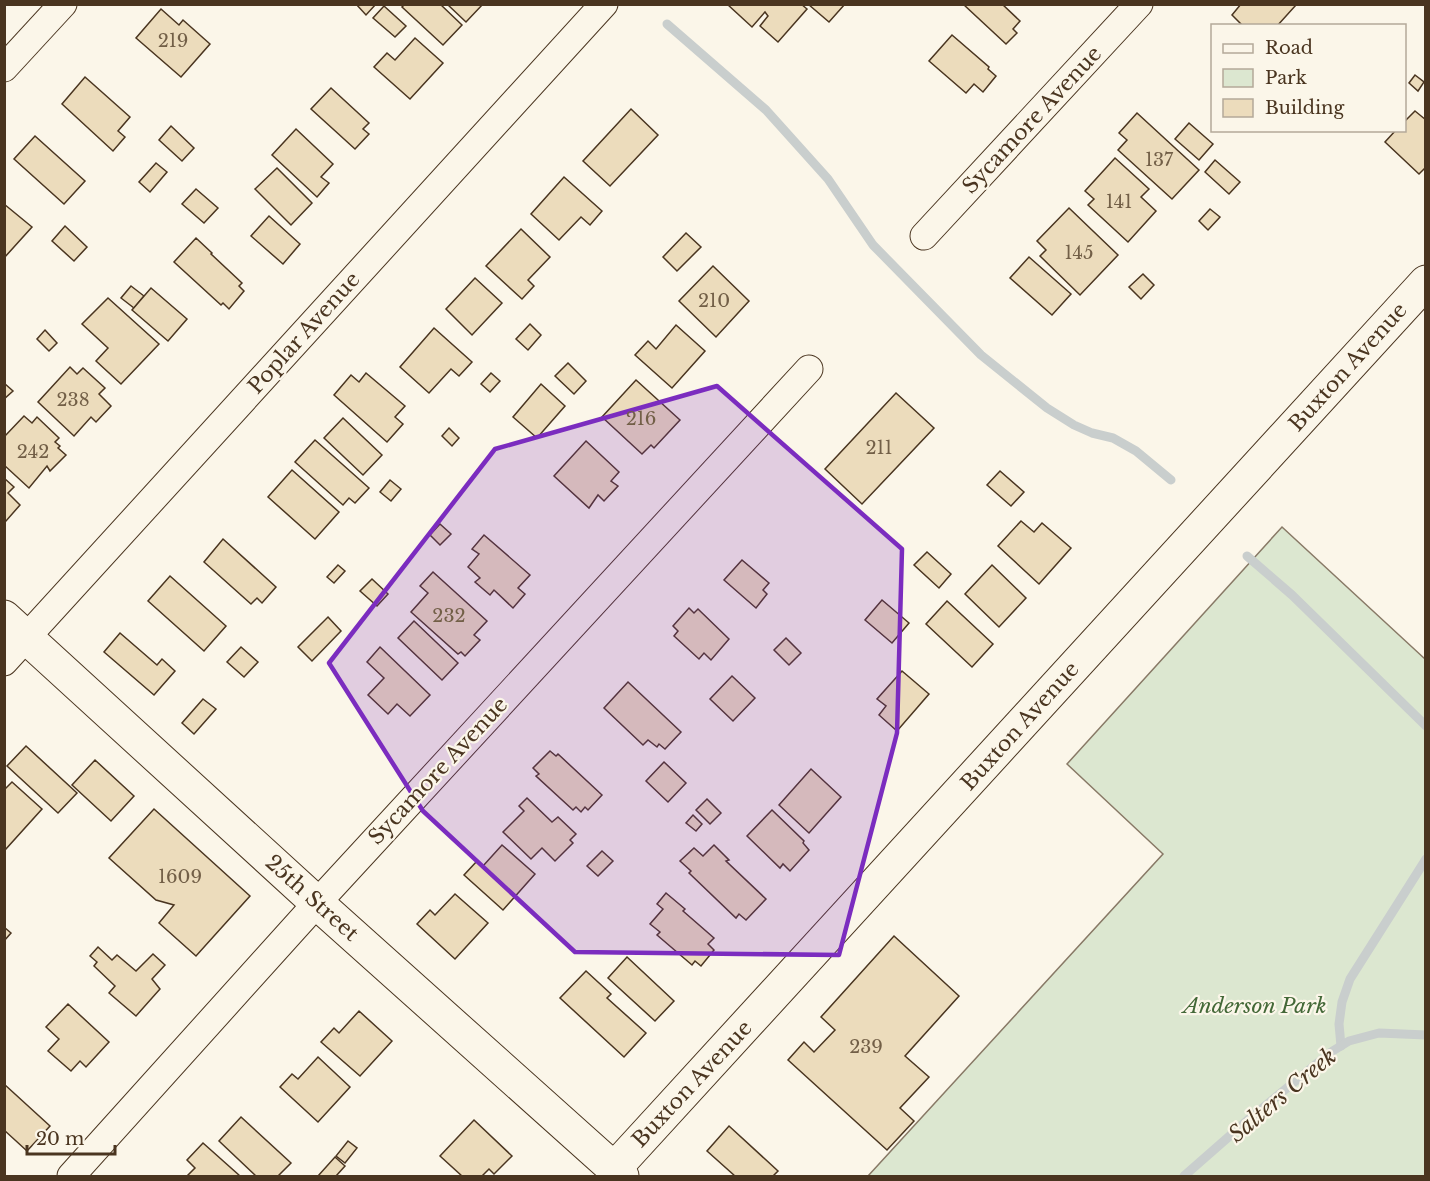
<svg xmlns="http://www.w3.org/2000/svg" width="1430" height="1181" font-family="'Libre Baskerville',serif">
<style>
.green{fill:#dce7d0;stroke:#887966;stroke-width:1.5}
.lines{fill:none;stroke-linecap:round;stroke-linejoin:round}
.stream{stroke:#c9cecd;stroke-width:9}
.building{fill:#ecdcbc;stroke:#4a3520;stroke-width:1.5}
.minor-casing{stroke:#4a3520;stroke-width:29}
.tertiary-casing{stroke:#4a3520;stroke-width:35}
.primary-casing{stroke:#4a3520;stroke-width:35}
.minor{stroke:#fbf6e9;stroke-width:27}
.tertiary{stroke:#fbf6e9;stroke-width:33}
.primary{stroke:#fbf6e9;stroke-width:33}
.marked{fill:#7b2cbf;fill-opacity:0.2;stroke:#7b2cbf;stroke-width:4.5;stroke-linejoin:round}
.labels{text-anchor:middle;stroke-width:4.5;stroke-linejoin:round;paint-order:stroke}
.number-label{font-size:18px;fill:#725f47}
.street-label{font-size:21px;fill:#4a3520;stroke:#fbf6e9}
.park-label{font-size:21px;font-style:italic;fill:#436837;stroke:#fbf6e9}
.water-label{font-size:22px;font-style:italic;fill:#4a3520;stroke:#fbf6e9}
</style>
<rect width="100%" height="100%" fill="#fbf6e9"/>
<!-- green -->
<polygon class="green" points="1282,527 1425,659 1425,1176 868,1176 1163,854 1067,764"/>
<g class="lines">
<!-- stream -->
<g class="stream">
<polyline points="667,24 766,110 828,179 873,245 981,355 1047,408 1074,425 1092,433 1113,438 1136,451 1171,480"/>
<polyline points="1247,556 1292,595 1426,726"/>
<polyline points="1341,1046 1339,1024 1342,1002 1350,979 1426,859"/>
<polyline points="1184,1176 1249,1119 1331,1052 1349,1041 1379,1033 1426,1035"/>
</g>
</g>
<!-- building -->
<g class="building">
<polygon points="356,4 376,4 366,15"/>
<polygon points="405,4 440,4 462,25 443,45 402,7"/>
<polygon points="447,4 483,4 466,22"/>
<polygon points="727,4 801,4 807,9 778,42 760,26 768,16 765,12 752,27"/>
<polygon points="808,4 845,4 829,22"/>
<polygon points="963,4 1002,4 1020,21 1013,29 1017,33 1006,44"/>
<polygon points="1241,4 1296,4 1296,5 1277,26 1243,26 1232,15"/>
<polygon points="384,6 406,26 395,37 373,18"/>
<polygon points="161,9 179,25 183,20 210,44 181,77 136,38"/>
<polygon points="952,35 989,67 988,69 996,76 983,92 974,84 966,93 929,61"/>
<polygon points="415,38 443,63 410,99 374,67 387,53 395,60"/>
<polygon points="1415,75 1424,82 1418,91 1409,83"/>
<polygon points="85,77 130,117 118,131 125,137 113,151 62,104"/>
<polygon points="331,88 369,123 363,129 369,134 355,149 311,109"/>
<polygon points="631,109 658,135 610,186 583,161"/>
<polygon points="1415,111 1426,120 1426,167 1419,174 1385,142 1396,130 1404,130 1404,122"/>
<polygon points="1137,113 1199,170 1172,199 1118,150 1127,140 1119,133"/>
<polygon points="1189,123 1213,144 1199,160 1175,139"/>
<polygon points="171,126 194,148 182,161 159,140"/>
<polygon points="296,129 333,164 321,177 329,183 317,197 272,155"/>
<polygon points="35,136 85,181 64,204 14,159"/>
<polygon points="1115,158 1149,189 1141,197 1156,211 1128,242 1088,205 1094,199 1085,191"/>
<polygon points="1215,160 1240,182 1229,194 1205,172"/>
<polygon points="156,163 167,172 150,192 139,182"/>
<polygon points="277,168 312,203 291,225 255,189"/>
<polygon points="564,177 602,211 590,225 581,217 559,240 531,214"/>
<polygon points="196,189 218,208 204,223 182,204"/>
<polygon points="4,204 32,227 4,258"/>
<polygon points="1069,208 1118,255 1080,295 1040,256 1046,250 1037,241"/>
<polygon points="1210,209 1220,217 1208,230 1199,221"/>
<polygon points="269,216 300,244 283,264 251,236"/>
<polygon points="65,226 87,247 74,261 52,241"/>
<polygon points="521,229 550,257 528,280 534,286 522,299 486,266"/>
<polygon points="686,233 701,247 677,271 663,257"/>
<polygon points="196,238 212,253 211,254 242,283 239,286 244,291 229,309 223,303 221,305 174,262"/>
<polygon points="1029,257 1071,294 1052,315 1010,278"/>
<polygon points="713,266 749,301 716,337 679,301"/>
<polygon points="1143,274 1154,285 1141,299 1129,287"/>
<polygon points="475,278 502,303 472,335 446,309"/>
<polygon points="131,286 144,296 134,308 121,298"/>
<polygon points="151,288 187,319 168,341 132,310"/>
<polygon points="108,298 159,344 121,384 96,361 108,348 82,324"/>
<polygon points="530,324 541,335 528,350 516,339"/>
<polygon points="676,325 705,351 672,388 635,355 648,341 656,349"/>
<polygon points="434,328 472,362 459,376 451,369 429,393 400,367"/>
<polygon points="45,330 57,343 49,351 37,339"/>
<polygon points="568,363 586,381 574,394 555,376"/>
<polygon points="70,367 77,374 83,368 105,388 99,394 111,406 96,422 91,417 74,436 38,402"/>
<polygon points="366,373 405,406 395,417 403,424 387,442 334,395 351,375 359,382"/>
<polygon points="491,373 500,381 490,392 481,384"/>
<polygon points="636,380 680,420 654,448 651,445 642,454 602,417"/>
<polygon points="4,383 13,391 4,399"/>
<polygon points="541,384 565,406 537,438 513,417"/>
<polygon points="896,393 934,428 862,504 825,469"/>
<polygon points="24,416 32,423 37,417 59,438 55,442 60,446 58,448 66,455 50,471 47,466 29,488 4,465 4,437"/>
<polygon points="343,418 382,455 363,475 324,438"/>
<polygon points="449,428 459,438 452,446 442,436"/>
<polygon points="315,440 369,488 355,503 349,498 343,505 295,462"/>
<polygon points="586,441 619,472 611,481 618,486 604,501 598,495 589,508 554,476"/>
<polygon points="292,470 339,512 315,539 268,497"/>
<polygon points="1000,471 1024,492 1011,506 987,485"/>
<polygon points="4,478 14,487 8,493 20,505 6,521 4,519"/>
<polygon points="390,480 401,489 391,501 380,492"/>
<polygon points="1021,521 1034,532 1042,523 1071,548 1039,584 998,546"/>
<polygon points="440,524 451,534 440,545 430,535"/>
<polygon points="484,535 530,575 518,588 525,594 513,608 494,590 490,595 475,582 480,578 468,567 479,554 472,549"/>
<polygon points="223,539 276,587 262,603 257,598 251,604 204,562"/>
<polygon points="927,552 951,574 939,588 914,565"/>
<polygon points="742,560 769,583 763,590 767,594 756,608 724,580"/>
<polygon points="338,565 345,571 334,583 327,577"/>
<polygon points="992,565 1026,598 999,627 965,594"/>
<polygon points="433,572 487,621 474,635 480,640 465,656 461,652 458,654 411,612 428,593 420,586"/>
<polygon points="170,576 226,626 204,651 148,601"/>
<polygon points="372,579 388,594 377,606 360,591"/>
<polygon points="882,600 909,623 892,643 865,620"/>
<polygon points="947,601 993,644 972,667 926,624"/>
<polygon points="689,608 694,613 698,609 729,639 711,660 704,653 699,659 674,636 678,631 673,626"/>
<polygon points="328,617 341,631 312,661 298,647"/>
<polygon points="414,621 458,663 442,680 398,638"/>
<polygon points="120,633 157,665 162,659 175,671 154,695 104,652"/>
<polygon points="786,638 801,653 789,665 774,650"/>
<polygon points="241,647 258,662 244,677 227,662"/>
<polygon points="380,647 430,695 410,716 397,704 388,714 368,695 384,678 367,662"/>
<polygon points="902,671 929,694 897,731 879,715 886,706 877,699"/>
<polygon points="732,676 755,698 733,721 710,699"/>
<polygon points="628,682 681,732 665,749 659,744 657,747 648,740 643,745 604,708"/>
<polygon points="203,699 216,709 194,734 182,723"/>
<polygon points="26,746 77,793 58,813 7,766"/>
<polygon points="550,751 556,756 558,754 602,795 588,810 585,807 581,812 576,807 573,810 536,776 539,774 533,768"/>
<polygon points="95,760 134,796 111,821 72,785"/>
<polygon points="664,762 686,783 668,802 646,781"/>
<polygon points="811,769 841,797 809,833 779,805"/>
<polygon points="12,782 42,809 5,850 4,790"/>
<polygon points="527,798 552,822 558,817 576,834 570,840 573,843 555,861 542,848 531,859 503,832 524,811 519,806"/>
<polygon points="707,799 721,813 710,824 696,810"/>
<polygon points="154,809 250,896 196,956 159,923 174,905 156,900 109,858"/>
<polygon points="772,810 804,841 803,843 809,850 790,871 783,864 780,868 747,836"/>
<polygon points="693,815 702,824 696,831 686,823"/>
<polygon points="502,845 535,874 503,910 464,875 477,861 483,866"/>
<polygon points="714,845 729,860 726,861 766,899 746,920 739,914 736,918 689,873 691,871 680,861 694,848 703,856"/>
<polygon points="602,851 613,861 598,876 587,866"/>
<polygon points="666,893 685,909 683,911 714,938 708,944 714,950 701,966 695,961 692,965 657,935 660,932 650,924 663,909 657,904"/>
<polygon points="455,894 488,923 455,959 417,924 430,910 435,915"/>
<polygon points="4,927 11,933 4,941"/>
<polygon points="894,936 959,996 905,1056 929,1077 900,1108 914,1121 887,1150 788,1060 804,1042 814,1052 835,1030 821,1017"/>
<polygon points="98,947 112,960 117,955 136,971 153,954 165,965 152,979 160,989 136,1016 109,993 115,986 94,966 97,962 90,956"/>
<polygon points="627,957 674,1001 655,1021 608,978"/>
<polygon points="586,971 611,994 607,998 646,1033 624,1057 560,998"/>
<polygon points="68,1004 109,1042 86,1067 80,1061 71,1071 48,1051 59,1039 46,1027"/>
<polygon points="359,1011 392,1041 360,1076 321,1042 334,1028 339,1033"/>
<polygon points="318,1057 350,1087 318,1122 280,1087 292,1074 298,1079"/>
<polygon points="4,1084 50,1126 27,1151 4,1130"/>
<polygon points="241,1117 291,1163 278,1176 256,1176 219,1141"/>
<polygon points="474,1120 512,1156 494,1174 489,1169 482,1176 462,1176 440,1156"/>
<polygon points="729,1126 778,1171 773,1176 735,1176 707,1151"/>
<polygon points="348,1141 357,1148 345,1163 336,1156"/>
<polygon points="203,1143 240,1176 187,1176 195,1168 187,1160"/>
<polygon points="335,1157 345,1166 336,1176 318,1176"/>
</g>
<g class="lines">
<defs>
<g id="minor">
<polyline points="4,68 63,4"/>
<polyline points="924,236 1139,4"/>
<polyline points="4,662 604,4"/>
<polyline points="71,1176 317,903 809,369"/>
</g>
<polyline id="tertiary" points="614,1169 1426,282"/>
<polyline id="primary" points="4,617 317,903 622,1176"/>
</defs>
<!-- minor casing -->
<use href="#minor" class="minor-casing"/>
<!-- tertiary casing -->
<use href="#tertiary" class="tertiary-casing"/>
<!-- primary casing -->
<use href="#primary" class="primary-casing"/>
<!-- minor -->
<use href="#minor" class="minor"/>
<!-- tertiary -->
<use href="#tertiary" class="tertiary"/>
<!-- primary -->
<use href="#primary" class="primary"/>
</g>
<!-- marked area -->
<path class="marked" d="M717,386l185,163 -5,184 -58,222 -264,-3 -152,-141 -94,-148 166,-214z"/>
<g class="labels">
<!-- number labels -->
<g class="number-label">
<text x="173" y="47">219</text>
<text x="1159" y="166">137</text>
<text x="1119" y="208">141</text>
<text x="1079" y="259">145</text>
<text x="714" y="307">210</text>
<text x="73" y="406">238</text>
<text x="641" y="425">216</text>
<text x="879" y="454">211</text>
<text x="33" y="458">242</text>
<text x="449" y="622">232</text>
<text x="180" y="883">1609</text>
<text x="866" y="1053">239</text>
</g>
<!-- street labels -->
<g class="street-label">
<text transform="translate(1032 120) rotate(-47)" y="7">Sycamore Avenue</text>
<text transform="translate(304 333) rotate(-48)" y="7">Poplar Avenue</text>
<text transform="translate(1348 367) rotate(-48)" y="7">Buxton Avenue</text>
<text transform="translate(1020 726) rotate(-48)" y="7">Buxton Avenue</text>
<text transform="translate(438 771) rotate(-47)" y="7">Sycamore Avenue</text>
<text transform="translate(312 898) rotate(42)" y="7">25th Street</text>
<text transform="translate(692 1084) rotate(-47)" y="7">Buxton Avenue</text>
</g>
<!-- park labels -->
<g class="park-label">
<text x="1255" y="1013">Anderson Park</text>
</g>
<!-- water labels -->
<g class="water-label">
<text transform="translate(1282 1095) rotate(-40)" y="8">Salters Creek</text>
</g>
</g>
<!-- border -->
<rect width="1430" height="1181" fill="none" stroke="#4a3520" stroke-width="12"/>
<!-- legend -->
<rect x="1211" y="24" width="195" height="108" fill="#fbf6e9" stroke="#b4a999" stroke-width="1.5"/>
<rect x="1223" y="44" width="30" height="9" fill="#fbf6e9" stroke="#b4a999" stroke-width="1.5"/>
<text x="1265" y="54" font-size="18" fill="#4a3520">Road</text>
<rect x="1223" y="69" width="30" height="18" fill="#dce7d0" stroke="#b4a999" stroke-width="1.5"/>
<text x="1265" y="84" font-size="18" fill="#4a3520">Park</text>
<rect x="1223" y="99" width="30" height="18" fill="#ecdcbc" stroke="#b4a999" stroke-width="1.5"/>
<text x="1265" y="114" font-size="18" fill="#4a3520">Building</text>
<!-- scale -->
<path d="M27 1145v9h88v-9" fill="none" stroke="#4a3520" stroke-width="3"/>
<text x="36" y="1145" font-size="18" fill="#4a3520" stroke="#fbf6e9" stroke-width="4.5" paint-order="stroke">20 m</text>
</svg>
